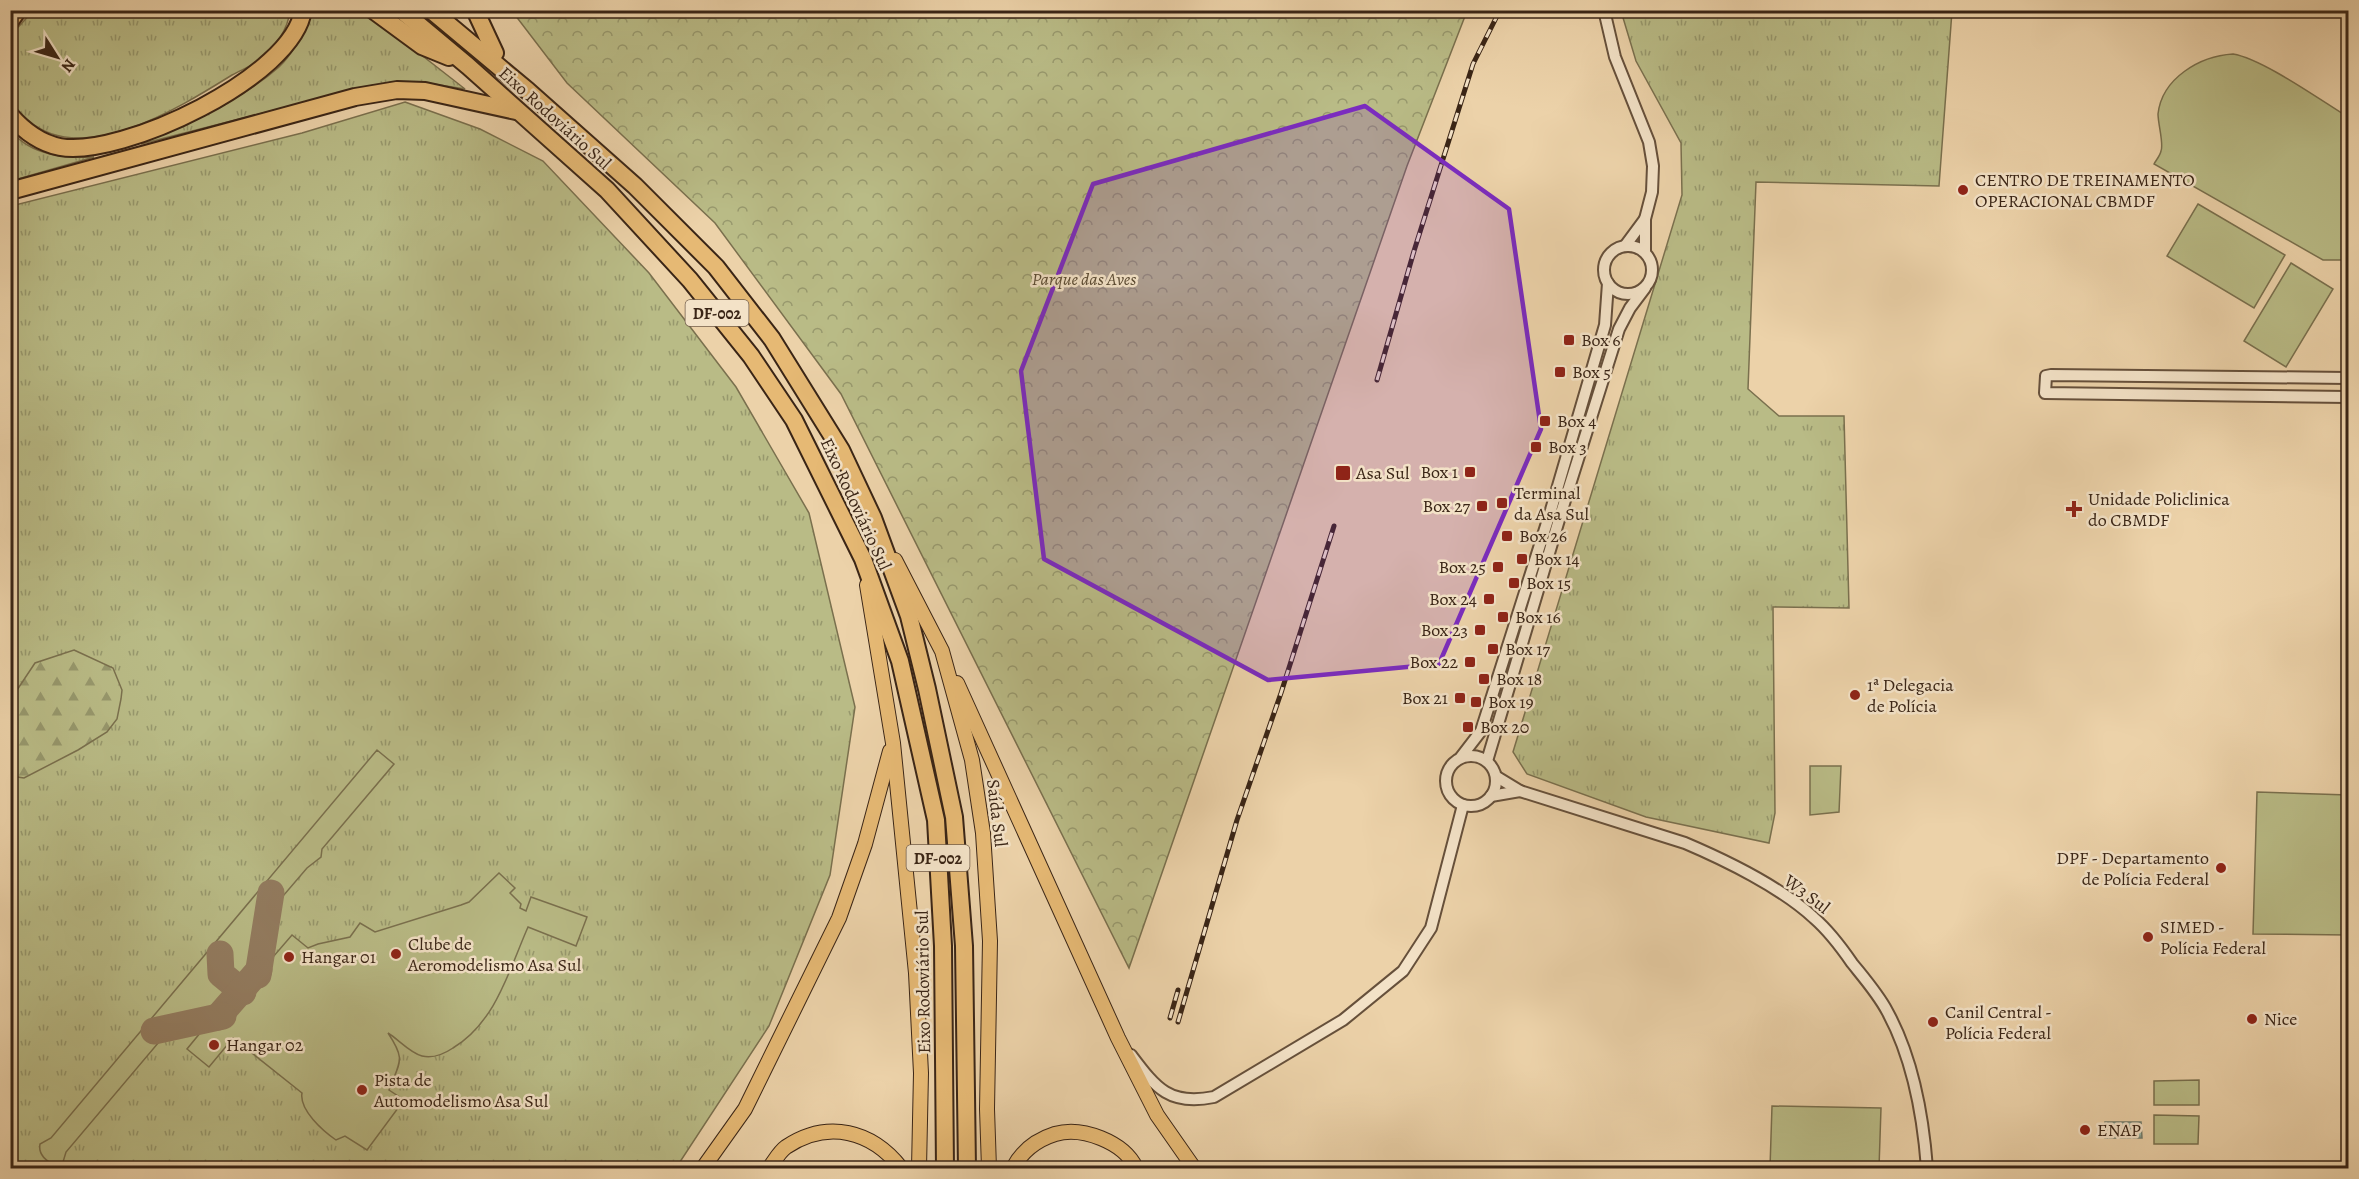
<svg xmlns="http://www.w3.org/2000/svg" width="2359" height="1179" font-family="Alegreya,serif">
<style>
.grass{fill:url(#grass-tufts);stroke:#7a704e;stroke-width:1.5}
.forest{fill:url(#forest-firs);stroke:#7a704e;stroke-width:1.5}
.park{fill:url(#park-crowns);stroke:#7a704e;stroke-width:1.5}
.pitch{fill:#b9bb86;stroke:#7a704e;stroke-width:1.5}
.water{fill:url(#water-rules);stroke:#737d6e;stroke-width:1.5}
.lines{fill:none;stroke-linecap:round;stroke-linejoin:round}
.taxiway{stroke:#937c60;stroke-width:27}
.minor-casing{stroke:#66503b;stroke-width:14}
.major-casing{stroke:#3a2516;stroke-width:16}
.highway-casing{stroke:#3a2516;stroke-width:20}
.minor{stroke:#f3e2c7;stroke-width:10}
.major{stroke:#e6b974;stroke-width:14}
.highway{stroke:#e6b974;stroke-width:16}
.rail-casing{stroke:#3a2516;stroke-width:5}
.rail{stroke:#f3e2c7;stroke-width:3;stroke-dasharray:9;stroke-linecap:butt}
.marked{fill:#7b2cbf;fill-opacity:0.2;stroke:#7b2cbf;stroke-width:4.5;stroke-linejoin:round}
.poi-dot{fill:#8f2418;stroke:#f3e2c7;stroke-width:2}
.labels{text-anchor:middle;stroke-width:5;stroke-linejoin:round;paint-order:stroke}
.shield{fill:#f3e2c7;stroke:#725e4b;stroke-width:1.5}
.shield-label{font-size:16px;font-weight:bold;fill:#3a2516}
.street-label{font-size:18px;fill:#3a2516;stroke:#f3e2c7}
.poi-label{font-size:18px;fill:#3a2516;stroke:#f3e2c7;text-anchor:start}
.park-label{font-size:18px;font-style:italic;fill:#5a4a32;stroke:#f3e2c7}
</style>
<defs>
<pattern id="grass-tufts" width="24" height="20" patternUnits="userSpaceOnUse" patternTransform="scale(1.5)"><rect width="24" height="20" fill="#b9bb86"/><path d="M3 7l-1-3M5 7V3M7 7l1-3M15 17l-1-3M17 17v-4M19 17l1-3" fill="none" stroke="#97986d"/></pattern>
<pattern id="forest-firs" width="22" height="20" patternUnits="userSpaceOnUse" patternTransform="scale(1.5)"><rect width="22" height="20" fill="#b9bb86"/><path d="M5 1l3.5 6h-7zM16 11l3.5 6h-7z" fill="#97986d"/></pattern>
<pattern id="park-crowns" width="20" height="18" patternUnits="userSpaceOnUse" patternTransform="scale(1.5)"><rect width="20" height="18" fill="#b9bb86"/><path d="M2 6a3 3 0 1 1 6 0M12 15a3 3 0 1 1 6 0" fill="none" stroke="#97986d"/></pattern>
<pattern id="water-rules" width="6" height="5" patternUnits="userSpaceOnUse" patternTransform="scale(1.5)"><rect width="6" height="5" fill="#99b8a8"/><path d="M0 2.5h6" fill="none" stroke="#7e9588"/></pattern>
</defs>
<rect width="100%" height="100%" fill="#ecd2a9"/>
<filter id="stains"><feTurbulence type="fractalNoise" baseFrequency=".00333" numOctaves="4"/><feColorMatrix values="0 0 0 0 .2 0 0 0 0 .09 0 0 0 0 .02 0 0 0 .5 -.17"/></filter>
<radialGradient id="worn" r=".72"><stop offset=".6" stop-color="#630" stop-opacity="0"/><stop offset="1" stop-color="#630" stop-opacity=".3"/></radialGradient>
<!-- grass -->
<g class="grass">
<path d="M33,11h257c-2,18 -15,37 -30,49 -8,6 -19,10 -28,15 -50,31 -149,94 -204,45 -7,-6 -14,-12 -17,-21 -4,-11 0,-49 -1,-63z"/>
<path d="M312,11h53l100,78 -44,-7 -47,3 -233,59c46,-23 100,-43 138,-77 15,-14 26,-38 33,-56z"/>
<polygon points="1621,11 1952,11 1939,186 1756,182 1748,389 1779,416 1844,416 1849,608 1773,607 1775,813 1769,843 1646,817 1527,774 1513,752 1682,195 1681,143 1636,61"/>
<polygon points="405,102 480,129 543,161 649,273 736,387 809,513 855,707 830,875 769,1026 676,1168 11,1168 11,206 302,133"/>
<path d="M11,131c21,25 53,27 83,26l-83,24z"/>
</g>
<!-- forest -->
<polygon class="forest" points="74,650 113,668 122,690 121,699 117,719 107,732 78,750 24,778 11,776 11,699 35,663"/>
<!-- park -->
<polygon class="park" points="512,11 1467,11 1407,166 1129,968 841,394 715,223 567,83"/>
<!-- pitch -->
<g class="pitch">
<path d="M2233,54c30,5 87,46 115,63v143h-25l-169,-96c2,-4 6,-8 7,-13 3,-7 -3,-27 -3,-37 4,-36 42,-58 75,-60z"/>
<polygon points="2198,204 2285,255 2254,308 2167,256"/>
<polygon points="2291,263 2333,289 2286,367 2244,341"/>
<path d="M377,750l17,14 -72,85 -1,8 -14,11 -36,42 -8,50 4,4 25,-29 16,13 10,-4 32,-7 10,-14 15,9 86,-27 8,-3 30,-29 16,15 -5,5 11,11 -1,4 6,3 5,-14 56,20 -11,29 -48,-19c-19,43 -32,95 -75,121 -9,6 -19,11 -31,8 -12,-3 -24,-17 -34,-23 18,27 12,28 1,57l15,10 -37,50 -22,-14 -9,4c-13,-9 -37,-30 -34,-47l-69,-55 -24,29 -22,-18 23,-28 -35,8 -11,7 -98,116 -3,10 -8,3c-9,-4 -17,-10 -15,-21l11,-6z"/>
<polygon points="1810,766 1841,766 1839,812 1810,815"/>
<polygon points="2257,792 2348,795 2348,935 2253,934"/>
<polygon points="2199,1080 2199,1105 2154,1105 2154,1081"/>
<polygon points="1772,1106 1881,1108 1879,1168 1770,1168"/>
<polygon points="2154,1115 2199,1116 2198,1144 2154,1144"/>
</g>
<!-- water -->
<polygon class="water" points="2105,1122 2141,1122 2142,1138 2105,1138"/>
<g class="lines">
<!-- taxiway -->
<g class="taxiway">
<polyline points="220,954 221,974 243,992"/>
<polyline points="258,975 271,893"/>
<polyline points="218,1017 259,970"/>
<polyline points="154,1031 223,1016"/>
</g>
<defs>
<g id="minor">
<polyline points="1604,10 1615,57 1649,142 1653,166 1652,192 1645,219 1645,252"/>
<circle cx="1628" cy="270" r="24"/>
<polyline points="1625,246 1645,219"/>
<polyline points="2348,378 2051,375 2046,376 2045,393 2348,397"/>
<circle cx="1471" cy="781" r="25"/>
<polyline points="1461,757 1481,731 1551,510 1605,325 1608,283"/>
<polyline points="1487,761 1561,513 1619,329 1630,308 1645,288"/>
<path d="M1497,777l23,14 165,52c40,17 97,45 129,75 15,13 27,29 38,45 12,15 26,31 35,48 26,47 36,104 40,157"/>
<polyline points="1491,796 1520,791"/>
<path d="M1131,1055c25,33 38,51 83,42l129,-77 60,-49 28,-43 32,-123"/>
</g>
<g id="major">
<polyline points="895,560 942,651 972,760 983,833 990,941 987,1109 989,1168"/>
<polyline points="867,585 893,743 916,973 921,1073 919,1168"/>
<polyline points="957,683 1118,1038 1157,1115 1194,1168"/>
<polyline points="703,1168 745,1109 839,918 865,844 890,751"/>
<path d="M769,1168c5,-6 10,-16 17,-21 42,-28 86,-16 115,21"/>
<path d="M1013,1168c9,-17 23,-28 42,-34 27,-8 69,8 81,34"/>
</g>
<g id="highway">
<polyline points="373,10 422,46 449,57"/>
<polyline points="401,10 468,66 607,190 690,280 751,356 794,420 863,559 900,661 936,820 943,946 945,1168"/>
<polyline points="431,10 528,91 635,186 716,267 772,339 841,450 873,518 909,616 927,689 954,817 964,946 967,1168"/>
<polyline points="475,10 495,53"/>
<polyline points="10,21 18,10"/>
<path d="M10,115c13,15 30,28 50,32 61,11 234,-70 243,-137"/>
<polyline points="10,191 355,97 397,90 425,91 516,111"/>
</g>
</defs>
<!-- minor casing -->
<use href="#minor" class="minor-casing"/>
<!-- major casing -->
<use href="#major" class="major-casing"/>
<!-- highway casing -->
<use href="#highway" class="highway-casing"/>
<!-- minor -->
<use href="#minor" class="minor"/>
<!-- major -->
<use href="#major" class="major"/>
<!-- highway -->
<use href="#highway" class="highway"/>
<defs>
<g id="rail">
<polyline points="1377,380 1414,251 1473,64 1500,10"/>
<polyline points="1170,1018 1178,990"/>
<polyline points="1178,1022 1237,820 1281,693 1334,526"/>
</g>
</defs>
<!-- rail casing -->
<use href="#rail" class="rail-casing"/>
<!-- rail -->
<use href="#rail" class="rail"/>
</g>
<!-- marked area -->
<path class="marked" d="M1365,106l144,103 32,220 -102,235 -171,16 -224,-121 -23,-188 72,-187z"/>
<!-- markers -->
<g class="poi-dot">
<circle cx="1963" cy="190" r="6"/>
<rect x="1563" y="334" width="12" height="12" rx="3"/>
<rect x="1554" y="366" width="12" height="12" rx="3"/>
<rect x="1539" y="415" width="12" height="12" rx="3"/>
<rect x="1530" y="441" width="12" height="12" rx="3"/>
<rect x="1464" y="466" width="12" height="12" rx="3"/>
<rect x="1335" y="465" width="16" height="16" rx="3"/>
<rect x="1496" y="497" width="12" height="12" rx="3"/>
<rect x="1476" y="500" width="12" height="12" rx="3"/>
<path d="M2071 500h6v6h6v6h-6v6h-6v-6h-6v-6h6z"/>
<rect x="1501" y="530" width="12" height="12" rx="3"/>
<rect x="1516" y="553" width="12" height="12" rx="3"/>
<rect x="1492" y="561" width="12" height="12" rx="3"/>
<rect x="1508" y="577" width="12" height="12" rx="3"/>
<rect x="1483" y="593" width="12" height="12" rx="3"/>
<rect x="1497" y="611" width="12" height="12" rx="3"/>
<rect x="1474" y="624" width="12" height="12" rx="3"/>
<rect x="1487" y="643" width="12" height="12" rx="3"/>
<rect x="1464" y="656" width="12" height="12" rx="3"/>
<rect x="1478" y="673" width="12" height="12" rx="3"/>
<circle cx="1855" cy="695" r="6"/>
<rect x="1454" y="692" width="12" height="12" rx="3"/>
<rect x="1470" y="696" width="12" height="12" rx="3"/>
<rect x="1462" y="721" width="12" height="12" rx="3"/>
<circle cx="2221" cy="868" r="6"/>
<circle cx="2148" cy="937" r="6"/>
<circle cx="396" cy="954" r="6"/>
<circle cx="289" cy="957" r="6"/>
<circle cx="2252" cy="1019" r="6"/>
<circle cx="1933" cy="1022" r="6"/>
<circle cx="214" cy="1045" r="6"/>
<circle cx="362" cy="1090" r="6"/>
<circle cx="2085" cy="1130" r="6"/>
</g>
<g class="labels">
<!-- shield labels -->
<g class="shield">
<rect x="685.5" y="300" width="63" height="26" rx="4.5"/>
<rect x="906.5" y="845" width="63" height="26" rx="4.5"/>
</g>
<g class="shield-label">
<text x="717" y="319">DF-002</text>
<text x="938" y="864">DF-002</text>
</g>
<!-- street labels -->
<g class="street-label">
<text transform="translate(555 118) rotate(42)" y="6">Eixo Rodoviário Sul</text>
<text transform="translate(856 504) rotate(65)" y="6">Eixo Rodoviário Sul</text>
<text transform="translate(997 813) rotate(83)" y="6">Saída Sul</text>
<text transform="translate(1807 894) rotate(37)" y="6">W3 Sul</text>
<text transform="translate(923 982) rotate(-91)" y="6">Eixo Rodoviário Sul</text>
</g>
<!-- poi labels -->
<g class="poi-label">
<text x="1975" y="186">CENTRO DE TREINAMENTO<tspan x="1975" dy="21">OPERACIONAL CBMDF</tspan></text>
<text x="1581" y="346">Box 6</text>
<text x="1572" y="378">Box 5</text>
<text x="1557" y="427">Box 4</text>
<text x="1548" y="453">Box 3</text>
<text x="1458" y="478" text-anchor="end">Box 1</text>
<text x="1356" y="479">Asa Sul</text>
<text x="1514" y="499">Terminal<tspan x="1514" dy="21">da Asa Sul</tspan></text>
<text x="2088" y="505">Unidade Policlinica<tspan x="2088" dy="21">do CBMDF</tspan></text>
<text x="1470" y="512" text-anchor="end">Box 27</text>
<text x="1519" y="542">Box 26</text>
<text x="1534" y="565">Box 14</text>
<text x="1486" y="573" text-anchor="end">Box 25</text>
<text x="1526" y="589">Box 15</text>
<text x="1477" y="605" text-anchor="end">Box 24</text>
<text x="1515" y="623">Box 16</text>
<text x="1468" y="636" text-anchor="end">Box 23</text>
<text x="1505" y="655">Box 17</text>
<text x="1458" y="668" text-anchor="end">Box 22</text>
<text x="1496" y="685">Box 18</text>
<text x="1867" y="691">1ª Delegacia<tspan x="1867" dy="21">de Polícia</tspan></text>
<text x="1448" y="704" text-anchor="end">Box 21</text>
<text x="1488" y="708">Box 19</text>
<text x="1480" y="733">Box 20</text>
<text x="2209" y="864" text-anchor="end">DPF - Departamento<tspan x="2209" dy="21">de Polícia Federal</tspan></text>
<text x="2160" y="933">SIMED -<tspan x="2160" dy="21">Polícia Federal</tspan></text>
<text x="408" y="950">Clube de<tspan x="408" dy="21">Aeromodelismo Asa Sul</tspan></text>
<text x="301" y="963">Hangar 01</text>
<text x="1945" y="1018">Canil Central -<tspan x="1945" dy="21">Polícia Federal</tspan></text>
<text x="2264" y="1025">Nice</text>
<text x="226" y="1051">Hangar 02</text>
<text x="374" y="1086">Pista de<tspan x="374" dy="21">Automodelismo Asa Sul</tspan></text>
<text x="2097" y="1136">ENAP</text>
</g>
<!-- park labels -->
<g class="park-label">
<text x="1084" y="285">Parque das Aves</text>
</g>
</g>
<!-- margin -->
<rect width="2359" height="1179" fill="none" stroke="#ecd2a9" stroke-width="36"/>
<rect x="12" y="12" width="2335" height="1155" fill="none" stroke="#3a2516" stroke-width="3"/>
<rect x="18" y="18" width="2323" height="1143" fill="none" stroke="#3a2516" stroke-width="1.5"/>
<!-- north arrow -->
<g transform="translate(57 57) rotate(127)" stroke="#f3e2c7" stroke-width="4.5" paint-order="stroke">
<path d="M0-4.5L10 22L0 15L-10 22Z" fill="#3a2516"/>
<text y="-9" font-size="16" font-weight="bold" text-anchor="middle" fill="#3a2516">N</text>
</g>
<rect width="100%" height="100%" filter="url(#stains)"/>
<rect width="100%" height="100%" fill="url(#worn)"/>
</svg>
